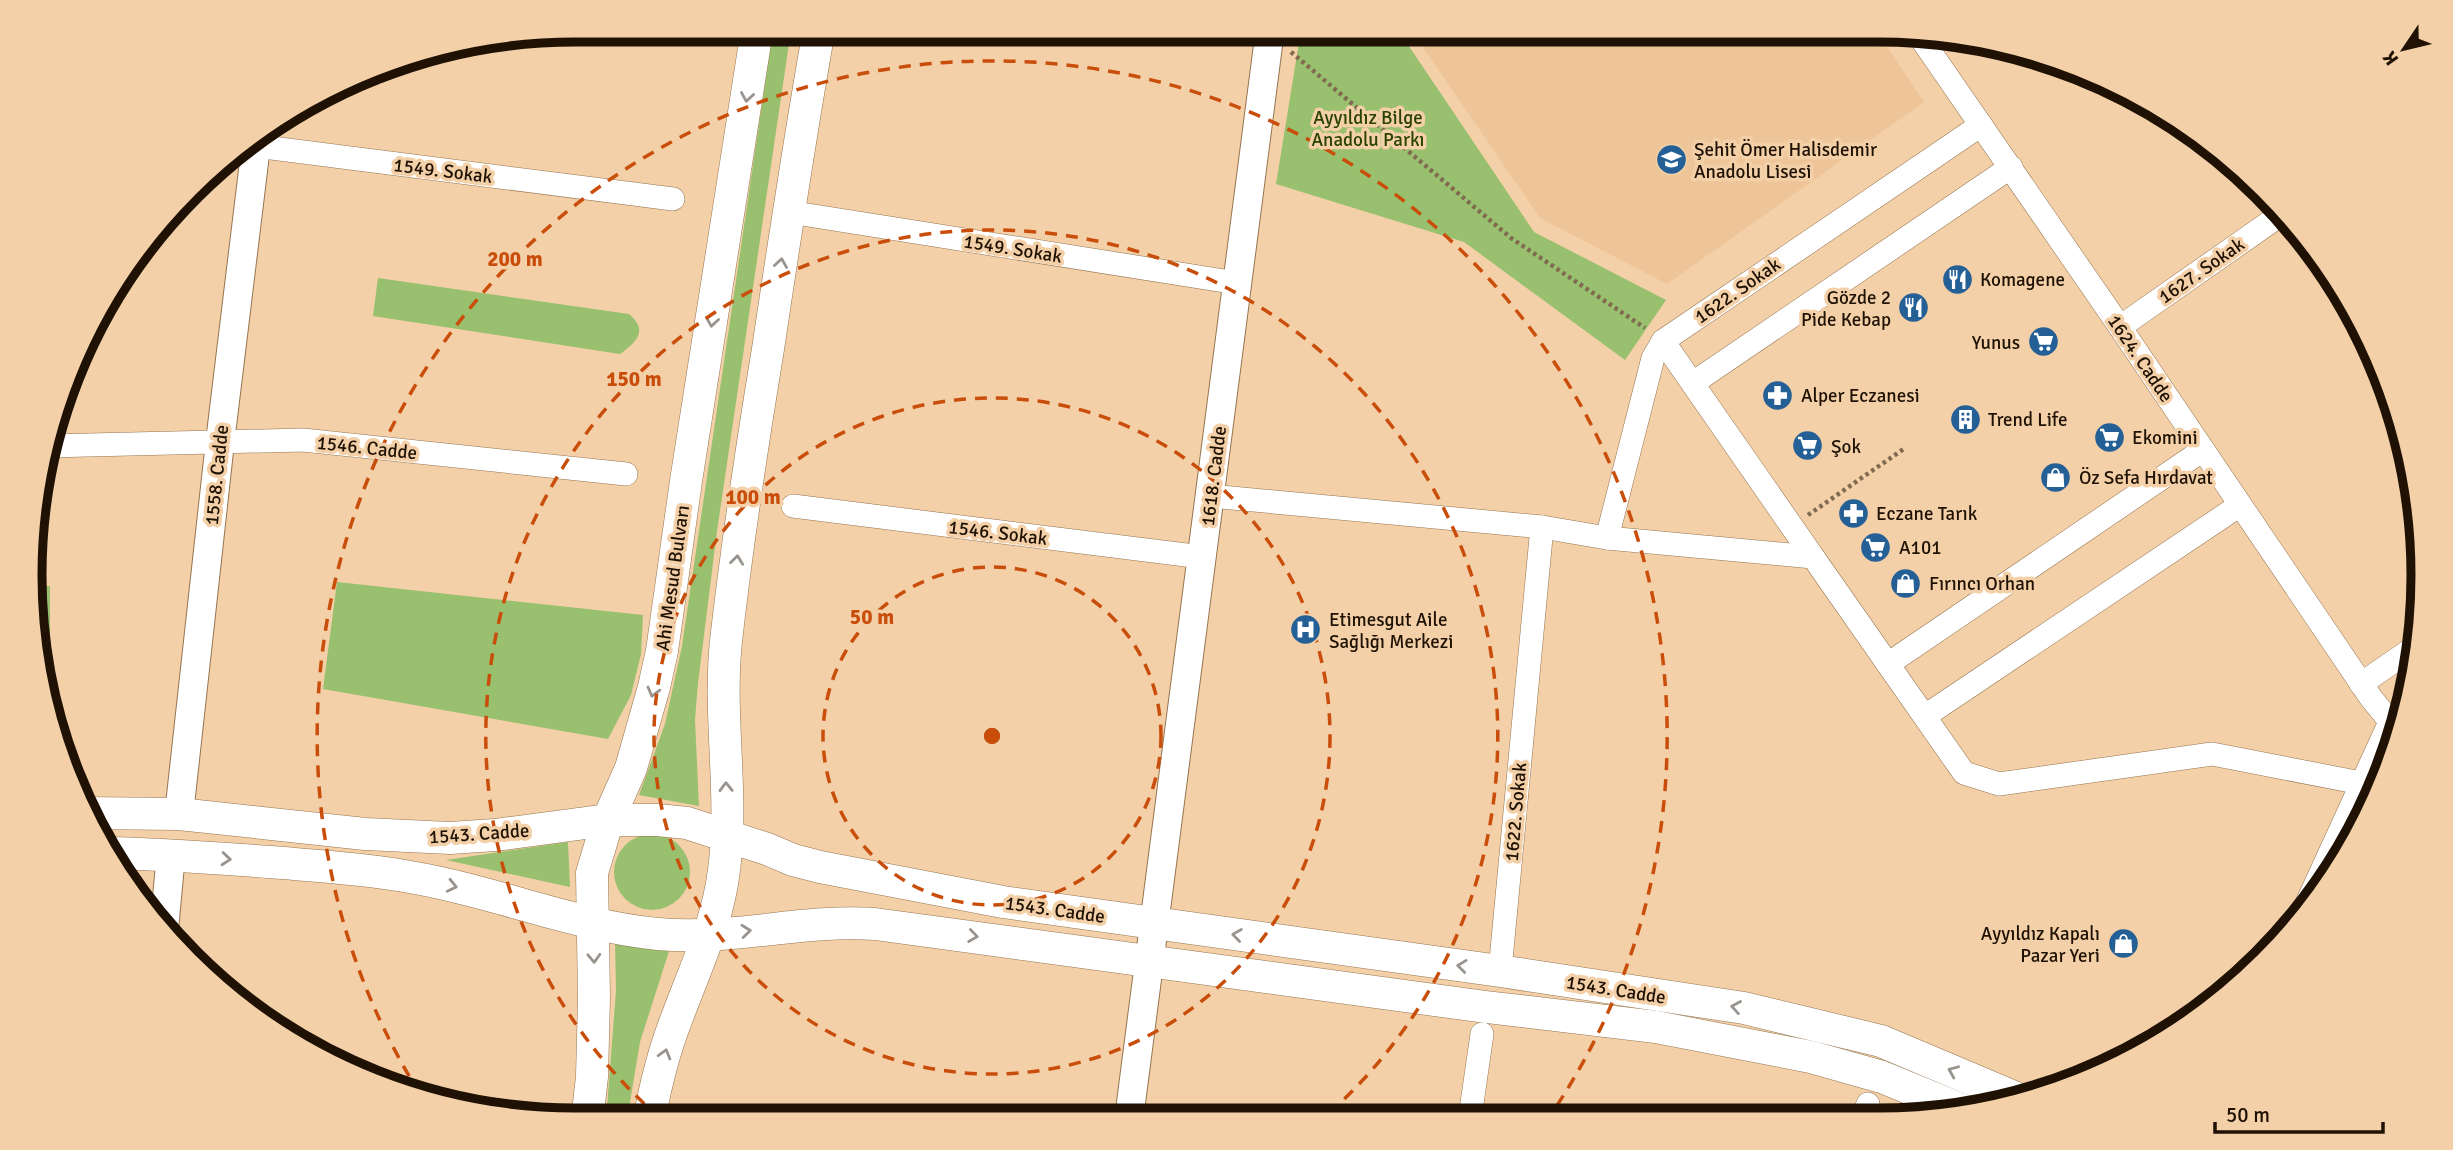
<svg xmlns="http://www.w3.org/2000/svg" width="2453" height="1150" font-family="Signika,sans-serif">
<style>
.built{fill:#eec598}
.green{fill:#98c06e}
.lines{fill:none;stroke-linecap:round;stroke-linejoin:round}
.minor-casing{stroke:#957551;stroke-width:24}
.tertiary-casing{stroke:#957551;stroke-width:30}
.secondary-casing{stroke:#957551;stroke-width:33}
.path{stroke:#816a50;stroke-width:4.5;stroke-dasharray:3.5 3.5;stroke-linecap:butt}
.minor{stroke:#fff;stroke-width:23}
.tertiary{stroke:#fff;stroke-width:28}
.secondary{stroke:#fff;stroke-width:32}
.oneway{stroke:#9a948e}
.ring{fill:none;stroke:#ca4e0b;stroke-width:3.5;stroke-dasharray:12 9}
.labels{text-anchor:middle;stroke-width:7;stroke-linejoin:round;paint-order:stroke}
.park-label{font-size:19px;fill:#294200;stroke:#f3d0a8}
.poi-label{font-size:19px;fill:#1f1204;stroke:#f3d0a8;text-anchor:start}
.street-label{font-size:19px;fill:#1f1204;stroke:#f3d0a8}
.rim{fill:none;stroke:#1f1204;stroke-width:9}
.centre{fill:#ca4e0b;stroke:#f3d0a8;stroke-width:3.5}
.ring-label{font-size:21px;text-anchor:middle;font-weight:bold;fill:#ca4e0b;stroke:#f3d0a8;stroke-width:7;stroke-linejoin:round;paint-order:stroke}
</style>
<rect width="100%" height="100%" fill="#f3d0a8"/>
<!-- built -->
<polygon class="built" points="1411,30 1876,30 1924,102 1667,284 1540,218"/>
<!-- green -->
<g class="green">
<polygon points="773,30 791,30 717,531 698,683 695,720 699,806 639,795 665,724 682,646"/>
<polygon points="1301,30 1398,30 1534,232 1666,300 1625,360 1464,242 1276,184"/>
<path d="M378,278l251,36c20,17 7,28 -9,40l-247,-38z"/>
<polygon points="337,582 643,615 641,654 631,695 608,739 323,689"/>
<polygon points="36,586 50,586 50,661 39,661 34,646"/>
<circle cx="652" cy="872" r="38"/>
<polygon points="568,842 570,887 446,860"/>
<polygon points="615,939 670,948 640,1042 627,1120 606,1120 616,991"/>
</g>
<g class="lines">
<defs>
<g id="minor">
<polyline points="1918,34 2120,327 2371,698 2398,731"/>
<polyline points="256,146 673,199"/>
<polyline points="789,212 1237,283"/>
<polyline points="2120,327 2283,213"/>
<polyline points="1663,341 1813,557"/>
<polyline points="1693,383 2011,167"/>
<polyline points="47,446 303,440 626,474"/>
<polyline points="1210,496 1542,527 1607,538 1813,557 1964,773 1999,784 2212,754 2361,783"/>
<polyline points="793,506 1202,557"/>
<polyline points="1607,538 1653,358 1663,341 1981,125"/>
<polyline points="1888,664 2203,450"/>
<polyline points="2361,684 2416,646"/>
<polyline points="1925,716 2240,505"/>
<polyline points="2300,918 2390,722"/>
<polyline points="1500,971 1542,527"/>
<polyline points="1863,1116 1868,1104"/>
<polyline points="1470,1117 1482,1034"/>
</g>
<g id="tertiary">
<polyline points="179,814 220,442 256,146 254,137"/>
<polyline points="164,930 171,854"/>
<polyline points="1129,1118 1270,30"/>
</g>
<g id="secondary">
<polyline points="85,813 179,814 365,834 450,838 495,835 608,820 657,820 687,823 767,849 793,860 820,867 1003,902 1500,971 1744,1008 1881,1041 2016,1098"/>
<path d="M109,853c59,1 116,6 175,10 42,4 84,6 126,14 84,14 164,49 248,57 72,7 144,-15 217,-10l611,83 170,20 155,30 71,20 83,34"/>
<polyline points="587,1120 592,1077 594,998 592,873 608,820 631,768 654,687 662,651 686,481 757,30"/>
<path d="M649,1120c6,-32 14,-66 26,-97 18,-50 43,-100 49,-153 10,-76 -6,-153 2,-229 11,-97 26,-195 42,-292 16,-107 32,-213 51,-319"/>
</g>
</defs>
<!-- minor casing -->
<use href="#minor" class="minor-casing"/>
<!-- tertiary casing -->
<use href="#tertiary" class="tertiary-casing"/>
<!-- secondary casing -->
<use href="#secondary" class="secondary-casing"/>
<!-- path -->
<g class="path">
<polyline points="1291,52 1511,238 1645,328"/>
<polyline points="1808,515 1905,448"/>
</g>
<!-- minor -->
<use href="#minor" class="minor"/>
<!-- tertiary -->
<use href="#tertiary" class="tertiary"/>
<!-- secondary -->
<use href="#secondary" class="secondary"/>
</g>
<!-- one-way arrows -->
<defs><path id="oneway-chevron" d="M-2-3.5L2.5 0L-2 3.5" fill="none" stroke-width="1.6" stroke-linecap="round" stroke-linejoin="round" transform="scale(1.75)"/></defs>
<g class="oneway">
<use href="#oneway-chevron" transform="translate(747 97) rotate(99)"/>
<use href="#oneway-chevron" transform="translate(781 263) rotate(-81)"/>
<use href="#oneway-chevron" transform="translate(712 322) rotate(99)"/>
<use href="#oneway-chevron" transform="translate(737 560) rotate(-83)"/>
<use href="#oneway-chevron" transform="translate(653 692) rotate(105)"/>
<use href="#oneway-chevron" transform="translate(726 787) rotate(-91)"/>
<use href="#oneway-chevron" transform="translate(226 859) rotate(5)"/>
<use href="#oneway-chevron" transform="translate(452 886) rotate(13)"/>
<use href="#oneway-chevron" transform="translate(746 931) rotate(-6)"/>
<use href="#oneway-chevron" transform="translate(1237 935) rotate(-172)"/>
<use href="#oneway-chevron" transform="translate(973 936) rotate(8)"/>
<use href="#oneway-chevron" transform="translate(594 958) rotate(88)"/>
<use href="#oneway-chevron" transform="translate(1462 966) rotate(-173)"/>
<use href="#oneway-chevron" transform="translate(1736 1007) rotate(-170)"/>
<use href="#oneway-chevron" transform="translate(665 1054) rotate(-74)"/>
<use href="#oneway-chevron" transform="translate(1953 1071) rotate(-157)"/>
</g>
<!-- distance rings -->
<g class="ring">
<circle cx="992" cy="736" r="169"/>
<circle cx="992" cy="736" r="338"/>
<path d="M660 1118A506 506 0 1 1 1327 1115"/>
<path d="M420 1094A675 675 0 1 1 1552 1113"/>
</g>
<!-- icons -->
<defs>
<symbol id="school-disc" viewBox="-11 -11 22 22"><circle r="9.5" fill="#245f96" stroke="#f3d0a8"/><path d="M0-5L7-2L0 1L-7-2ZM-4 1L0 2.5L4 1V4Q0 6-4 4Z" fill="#fff"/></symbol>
<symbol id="restaurant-disc" viewBox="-11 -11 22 22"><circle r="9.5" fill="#245f96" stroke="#f3d0a8"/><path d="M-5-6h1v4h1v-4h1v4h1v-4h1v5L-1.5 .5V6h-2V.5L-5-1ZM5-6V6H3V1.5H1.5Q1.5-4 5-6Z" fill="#fff"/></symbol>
<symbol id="supermarket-disc" viewBox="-11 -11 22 22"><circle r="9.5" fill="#245f96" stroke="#f3d0a8"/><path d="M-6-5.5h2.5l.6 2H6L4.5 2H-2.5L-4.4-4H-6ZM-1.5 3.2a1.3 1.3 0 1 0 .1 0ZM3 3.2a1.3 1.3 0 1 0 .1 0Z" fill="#fff"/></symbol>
<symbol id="pharmacy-disc" viewBox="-11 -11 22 22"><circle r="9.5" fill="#245f96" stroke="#f3d0a8"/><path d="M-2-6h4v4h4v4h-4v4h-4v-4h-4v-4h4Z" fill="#fff"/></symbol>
<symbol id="building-disc" viewBox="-11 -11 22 22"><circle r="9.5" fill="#245f96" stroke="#f3d0a8"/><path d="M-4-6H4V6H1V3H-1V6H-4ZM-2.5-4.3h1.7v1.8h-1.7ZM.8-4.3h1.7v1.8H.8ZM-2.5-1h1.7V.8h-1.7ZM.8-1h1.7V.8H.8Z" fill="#fff"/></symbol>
<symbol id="shop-disc" viewBox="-11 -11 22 22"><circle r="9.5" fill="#245f96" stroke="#f3d0a8"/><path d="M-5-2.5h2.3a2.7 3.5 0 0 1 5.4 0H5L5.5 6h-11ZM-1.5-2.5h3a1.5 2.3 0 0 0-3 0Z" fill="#fff"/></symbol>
<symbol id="hospital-disc" viewBox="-11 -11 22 22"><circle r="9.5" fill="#245f96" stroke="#f3d0a8"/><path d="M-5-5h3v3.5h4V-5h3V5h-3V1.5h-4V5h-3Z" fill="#fff"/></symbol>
</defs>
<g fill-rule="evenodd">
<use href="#school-disc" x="1654" y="142" width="35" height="35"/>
<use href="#restaurant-disc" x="1940" y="262" width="35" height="35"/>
<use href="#restaurant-disc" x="1896" y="290" width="35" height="35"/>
<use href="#supermarket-disc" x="2026" y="324" width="35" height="35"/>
<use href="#pharmacy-disc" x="1760" y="378" width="35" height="35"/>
<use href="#building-disc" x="1948" y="402" width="35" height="35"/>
<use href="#supermarket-disc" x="2092" y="420" width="35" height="35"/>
<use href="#supermarket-disc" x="1790" y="428" width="35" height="35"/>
<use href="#shop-disc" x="2038" y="460" width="35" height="35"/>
<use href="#pharmacy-disc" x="1836" y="496" width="35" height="35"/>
<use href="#supermarket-disc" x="1858" y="530" width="35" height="35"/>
<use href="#shop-disc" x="1888" y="566" width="35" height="35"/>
<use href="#hospital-disc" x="1288" y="612" width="35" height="35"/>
<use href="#shop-disc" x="2106" y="926" width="35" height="35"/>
</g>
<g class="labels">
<!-- park labels -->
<g class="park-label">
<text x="1368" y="124">Ayyıldız Bilge<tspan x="1368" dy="22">Anadolu Parkı</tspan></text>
</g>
<!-- poi labels -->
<g class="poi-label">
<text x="1694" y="156">Şehit Ömer Halisdemir<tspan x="1694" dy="22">Anadolu Lisesi</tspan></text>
<text x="1980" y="286">Komagene</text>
<text x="1891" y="304" text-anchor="end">Gözde 2<tspan x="1891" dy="22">Pide Kebap</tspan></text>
<text x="2020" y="349" text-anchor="end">Yunus</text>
<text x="1801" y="402">Alper Eczanesi</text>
<text x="1988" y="426">Trend Life</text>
<text x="2132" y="444">Ekomini</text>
<text x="1831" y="453">Şok</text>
<text x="2079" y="484">Öz Sefa Hırdavat</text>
<text x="1876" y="520">Eczane Tarık</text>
<text x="1899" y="554">A101</text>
<text x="1929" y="590">Fırıncı Orhan</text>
<text x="1329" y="626">Etimesgut Aile<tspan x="1329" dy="22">Sağlığı Merkezi</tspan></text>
<text x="2100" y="940" text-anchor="end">Ayyıldız Kapalı<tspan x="2100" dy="22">Pazar Yeri</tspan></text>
</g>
<!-- street labels -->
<g class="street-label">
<text transform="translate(443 170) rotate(7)" y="7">1549. Sokak</text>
<text transform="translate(1013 248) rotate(9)" y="7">1549. Sokak</text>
<text transform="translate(2201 270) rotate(-35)" y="7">1627. Sokak</text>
<text transform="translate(1737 290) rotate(-35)" y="7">1622. Sokak</text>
<text transform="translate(2141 358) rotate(56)" y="7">1624. Cadde</text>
<text transform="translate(367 447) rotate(6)" y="7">1546. Cadde</text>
<text transform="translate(216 475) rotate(-84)" y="7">1558. Cadde</text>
<text transform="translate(1213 476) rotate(-83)" y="7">1618. Cadde</text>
<text transform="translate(998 532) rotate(7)" y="7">1546. Sokak</text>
<text transform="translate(672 578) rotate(-82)" y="7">Ahi Mesud Bulvarı</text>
<text transform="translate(1515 812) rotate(-85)" y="7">1622. Sokak</text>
<text transform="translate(479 833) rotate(-4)" y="7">1543. Cadde</text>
<text transform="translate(1055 909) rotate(8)" y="7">1543. Cadde</text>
<text transform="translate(1616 989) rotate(9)" y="7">1543. Cadde</text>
</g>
</g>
<!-- crop -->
<path d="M0 0H2453V1150H0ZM575 42H1878A533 533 0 0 1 2411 575V575A533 533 0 0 1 1878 1108H575A533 533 0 0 1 42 575V575A533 533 0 0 1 575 42Z" fill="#f3d0a8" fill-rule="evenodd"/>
<path class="rim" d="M575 42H1878A533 533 0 0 1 2411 575V575A533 533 0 0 1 1878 1108H575A533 533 0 0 1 42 575V575A533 533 0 0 1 575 42Z"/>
<circle cx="992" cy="736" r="10" class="centre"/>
<g class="ring-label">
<text x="515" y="266">200 m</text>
<text x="634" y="386">150 m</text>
<text x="753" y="504">100 m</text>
<text x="872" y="624">50 m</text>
</g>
<!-- north arrow -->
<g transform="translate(2404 49) rotate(235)" stroke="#f3d0a8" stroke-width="5" paint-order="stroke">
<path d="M0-5L12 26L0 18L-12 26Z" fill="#1f1204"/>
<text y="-10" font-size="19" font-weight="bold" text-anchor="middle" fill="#1f1204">K</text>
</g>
<!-- scale -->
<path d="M2215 1122v10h168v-10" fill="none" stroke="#1f1204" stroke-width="3.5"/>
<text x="2226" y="1122" font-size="21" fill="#1f1204" stroke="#f3d0a8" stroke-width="5" paint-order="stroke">50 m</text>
</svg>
